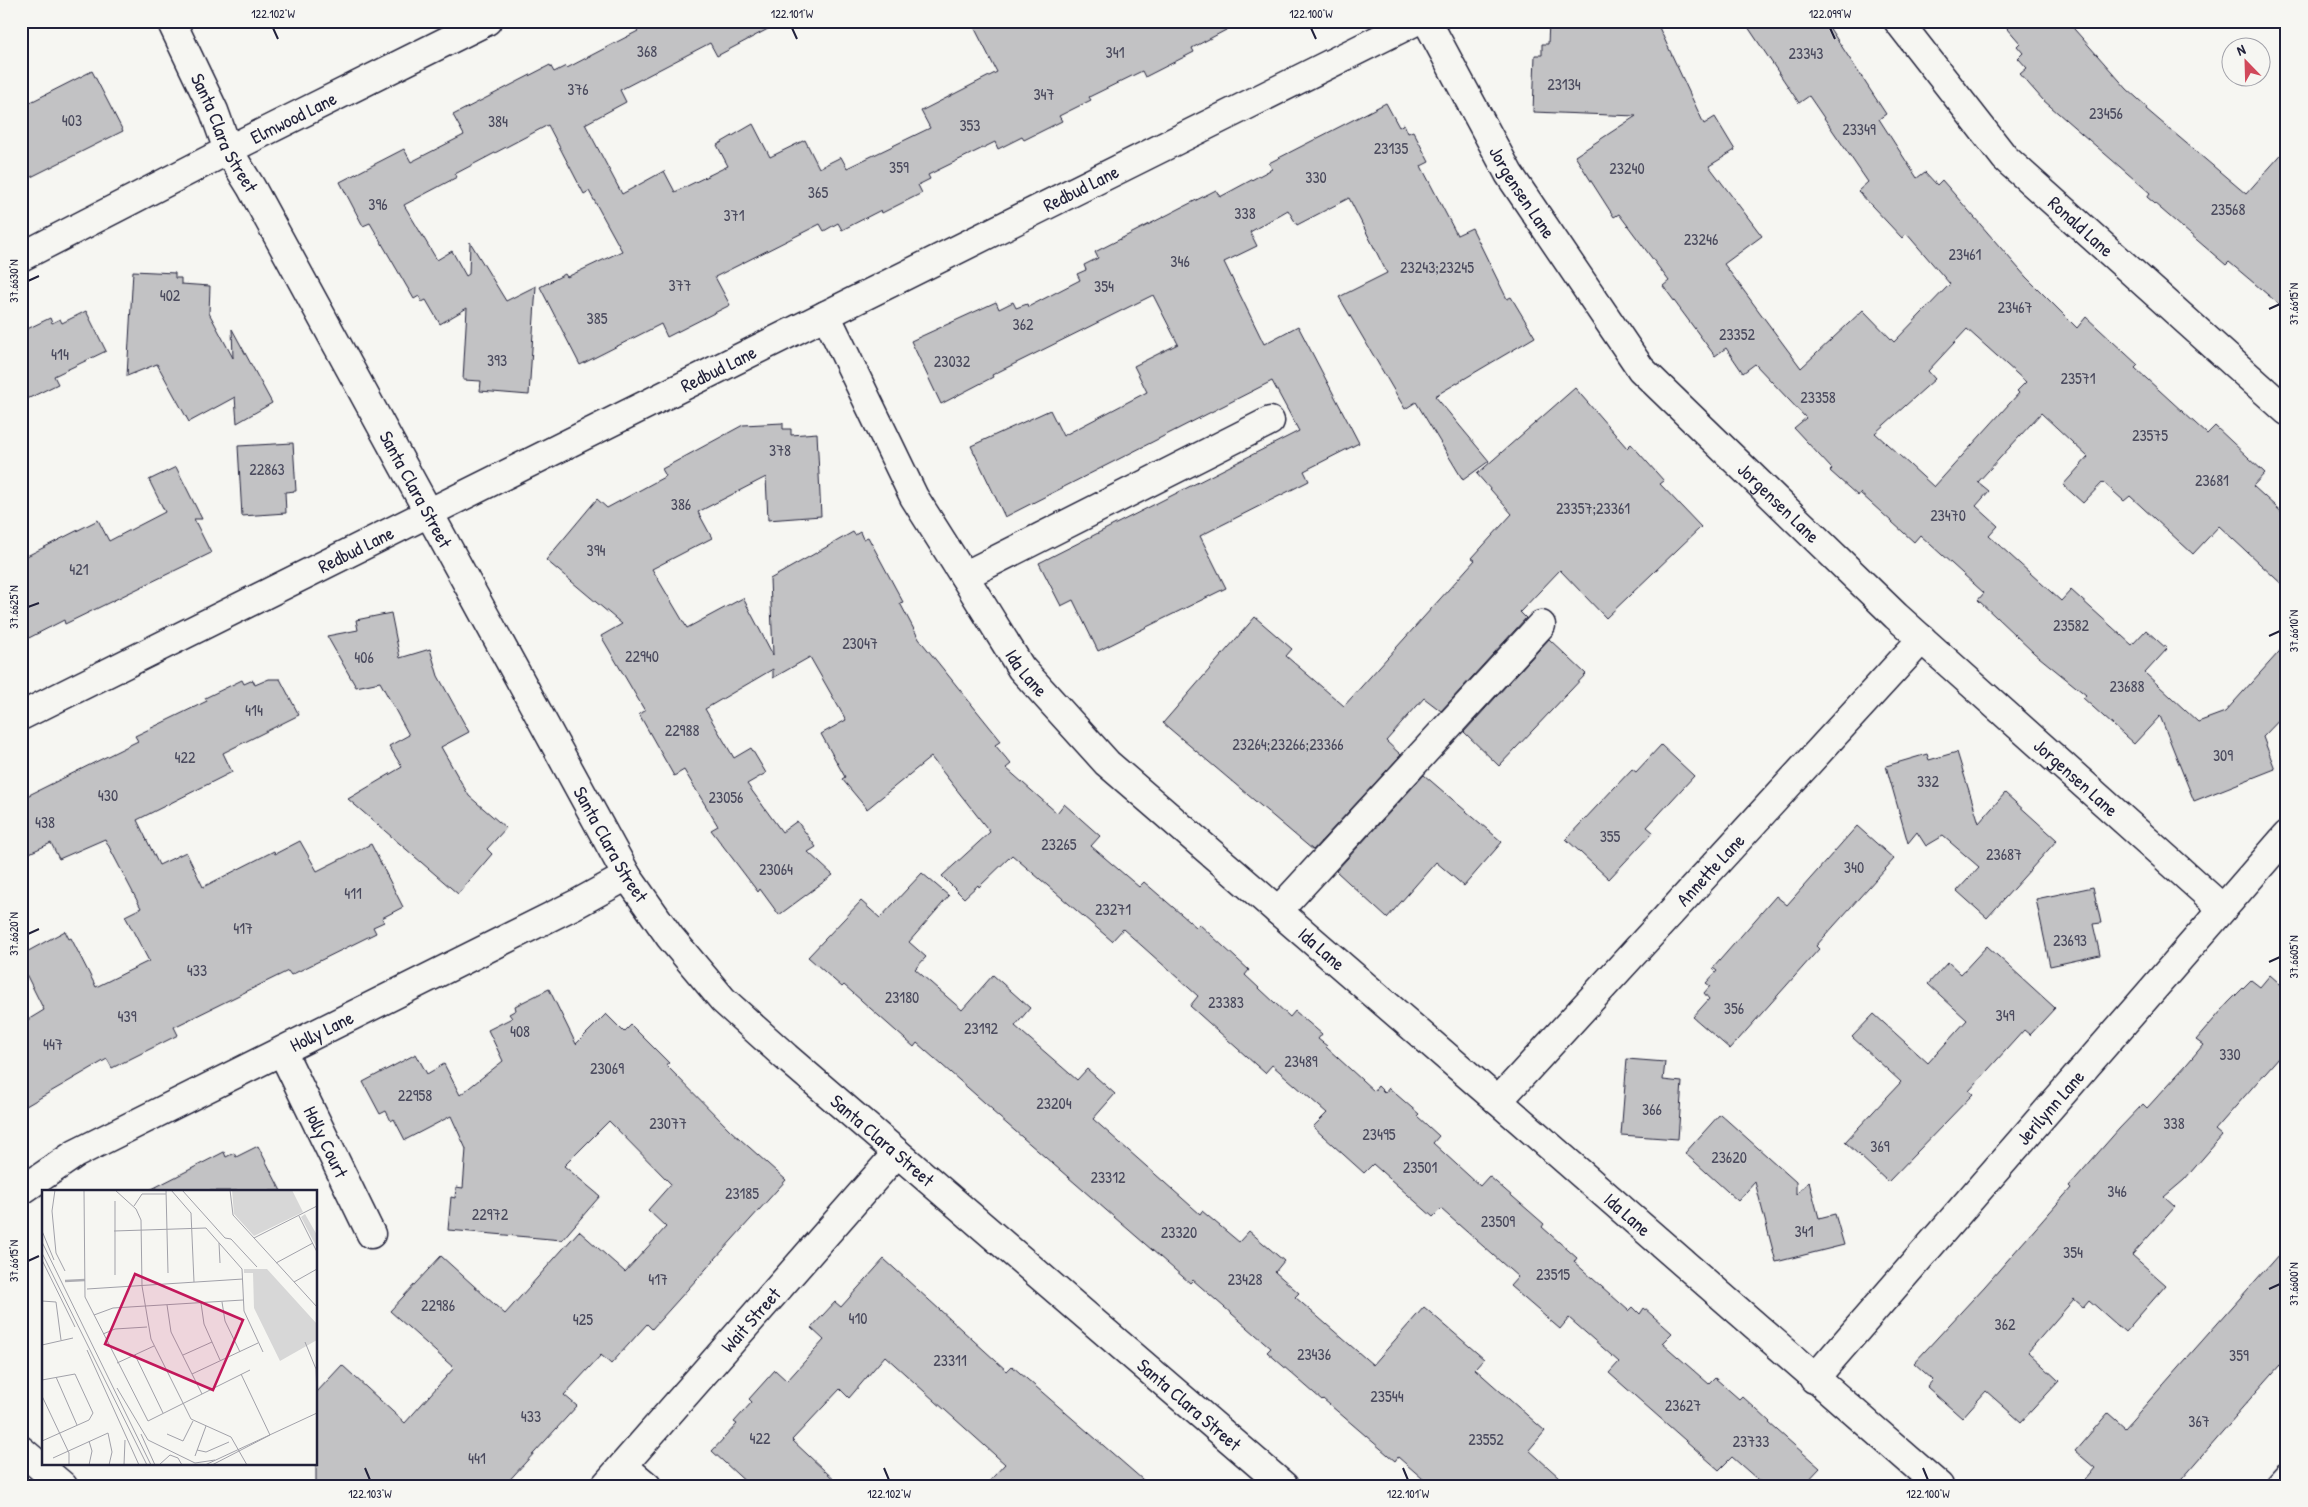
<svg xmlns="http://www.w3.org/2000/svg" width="2308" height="1507" font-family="'Patrick Hand',sans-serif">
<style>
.building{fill:#c2c2c4;stroke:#22223b;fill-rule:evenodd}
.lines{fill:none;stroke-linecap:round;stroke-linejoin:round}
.minor-casing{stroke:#22223b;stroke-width:31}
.major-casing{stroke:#22223b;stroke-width:31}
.minor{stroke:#f6f6f2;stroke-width:28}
.major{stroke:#f6f6f2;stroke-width:28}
.ticks{fill:none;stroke:#22223b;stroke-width:2}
.labels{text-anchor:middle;stroke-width:4;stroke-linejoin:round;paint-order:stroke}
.number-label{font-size:16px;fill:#4a4a5d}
.street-label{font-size:19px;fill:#22223b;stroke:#f6f6f2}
.inset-river{fill:none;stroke:#adadb3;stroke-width:2.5}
.inset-road{fill:none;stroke:#a1a1a9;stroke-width:1}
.view{fill:#c2185b;fill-opacity:0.15;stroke:#c2185b;stroke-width:2.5}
.inset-edge{fill:none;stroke:#22223b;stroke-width:2.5}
.neatline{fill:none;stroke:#22223b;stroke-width:2}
.ticks-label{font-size:12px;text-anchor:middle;fill:#22223b}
</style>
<rect width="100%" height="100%" fill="#f6f6f2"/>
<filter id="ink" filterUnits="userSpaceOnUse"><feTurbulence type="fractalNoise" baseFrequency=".02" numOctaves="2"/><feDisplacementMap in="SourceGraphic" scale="10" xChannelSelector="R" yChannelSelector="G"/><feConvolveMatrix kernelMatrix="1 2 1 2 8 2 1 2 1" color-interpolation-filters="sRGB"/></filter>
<g filter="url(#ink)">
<!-- building -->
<g class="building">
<polygon points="633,21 783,21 717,56 710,43 620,90 626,102 585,124 622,194 664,171 675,192 728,166 717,145 753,124 770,157 805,140 819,168 841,157 847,168 930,128 921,111 997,72 971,21 1243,21 1192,48 1194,52 1145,77 1142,71 1089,97 1091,100 1059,116 1062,121 1024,140 1022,137 998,149 995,142 928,175 930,179 918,185 922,193 882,213 881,210 842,230 838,223 824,231 820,224 715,277 730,305 667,337 661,324 580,365 540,287 565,274 567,277 622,251 589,191 584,194 548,125 455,174 457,177 404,205 437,260 452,251 466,276 469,274 470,242 506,301 536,286 529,395 480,391 481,381 463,380 467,308 440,324 426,300 422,302 419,296 414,299 370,223 363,226 340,182 404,149 411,162 464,135 453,115 550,65 554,72 566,66 567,68 638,31"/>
<path d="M1549,21h107l48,103 11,-7 20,33 -26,16 53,70 -38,28 77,104 62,-58 31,32 56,-58 -44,-51 -4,5 -44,-47 10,-9 -59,-86 -10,7 -55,-82h81l61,93 -7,5 38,59 8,-6 12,13 5,-5 84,97 51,51 9,-11 52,48 -3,3 72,66 8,-8 50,47 -12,13 34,31v72l-68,-63 -26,28 -63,-58 -6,5 -21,-19 -20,21 -20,-18 25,-28 -47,-44 -63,69 11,9 -13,15 22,20 -9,10 72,65 10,-11 61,55 14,-15 21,19 -22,24 53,49 27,-10 62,-69v69l-24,25 12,32 -81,32 -34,-85 -26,28 -51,-46 3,-3 -52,-42 -56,-53 6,-7 -64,-58 -6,7 -54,-49 -2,3 -28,-25 2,-2 -38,-41 12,-10 -51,-54 -12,9 -17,-25 -11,8 -52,-70 6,-5 -50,-67 -5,3 -39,-61 61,-40 -103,-4 2,-57h7v-11h6zM1967,329l59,53 -9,9 2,2 -85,94 -59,-54 60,-54 -7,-8z"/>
<polygon points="2001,21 2067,21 2127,89 2147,107 2146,109 2246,194 2287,148 2287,311 2229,262 2226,265 2147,197 2150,193 2043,100 2020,74 2027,68 2018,58 2023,53 2017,46 2020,43"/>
<polygon points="92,71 123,131 21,182 21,107"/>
<polygon points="1386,103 1399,127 1404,124 1408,133 1413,131 1429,162 1421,166 1457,235 1472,228 1507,299 1511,297 1535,337 1435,396 1489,461 1463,480 1416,402 1405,409 1339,297 1387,273 1349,198 1297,225 1288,210 1250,232 1257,246 1224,262 1264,344 1298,326 1359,443 1304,471 1309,481 1200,536 1226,588 1098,651 1073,600 1061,606 1039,563 1299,431 1272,381 1005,517 971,446 1050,410 1063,436 1147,392 1134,366 1178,344 1153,295 992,375 993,377 941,404 911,341 996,302 999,309 1013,302 1016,308 1027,304 1028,307 1080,280 1077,274 1086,270 1084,265 1098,258 1095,252 1216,190 1220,197 1272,169 1269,163"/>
<polygon points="133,271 175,273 175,278 181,278 181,284 210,286 209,313 233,358 232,329 272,403 237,423 235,397 189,422 157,364 127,376"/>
<polygon points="86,311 106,351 54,376 58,384 21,402 21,332 50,318 52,323 60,319 62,323"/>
<polygon points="1575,388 1627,448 1631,444 1664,481 1660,484 1701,527 1606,618 1560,570 1520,612 1526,618 1441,711 1424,698 1386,741 1401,755 1313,850 1163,723 1255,617 1292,649 1286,656 1344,706 1475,560 1472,558 1512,514 1477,474"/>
<polygon points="783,423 783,429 791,429 791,435 817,433 821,516 768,520 766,477 698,512 712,538 652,569 687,628 743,598 773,655 770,579 853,532 855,535 860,532 863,539 868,537 903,602 900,603 919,639 1001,741 995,745 1011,764 1006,768 1057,813 1064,804 1100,836 1091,846 1139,887 1144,882 1196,927 1199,924 1249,970 1245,975 1290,1017 1295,1011 1322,1034 1318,1039 1327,1046 1326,1047 1374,1091 1378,1086 1385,1093 1389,1088 1419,1114 1417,1116 1439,1136 1433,1143 1480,1186 1489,1176 1544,1224 1542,1227 1577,1258 1574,1262 1629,1311 1633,1307 1640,1314 1644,1308 1672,1333 1662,1343 1709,1384 1715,1378 1739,1399 1742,1396 1770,1422 1769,1423 1820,1468 1803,1486 1765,1486 1732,1457 1719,1470 1609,1373 1619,1362 1569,1318 1560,1329 1510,1286 1518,1277 1441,1209 1433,1217 1373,1164 1364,1173 1313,1127 1327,1113 1272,1065 1265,1073 1190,1006 1198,996 1123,929 1112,941 1012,855 979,887 978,885 964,898 942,876 990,832 931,757 867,809 842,779 845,777 821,734 846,720 810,657 773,678 773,669 705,709 734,758 751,748 766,773 747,784 782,832 797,821 816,847 808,852 833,875 779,915 760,889 758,892 711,830 718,826 684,770 674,776 639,714 645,711 601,636 622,624 546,560 597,499 607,508 666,476 662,469 743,425"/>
<polygon points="293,443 296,491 285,492 286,513 242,516 238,446"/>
<polygon points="176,467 202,519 194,519 211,553 65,624 64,620 21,642 21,559 98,520 109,541 165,512 149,480"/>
<polygon points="391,613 400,658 430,649 438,676 469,732 441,747 469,796 506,828 487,849 492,854 458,894 348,799 402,767 389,746 409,735 380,682 356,687 327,636 358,630 356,620"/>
<polygon points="1549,639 1586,674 1499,766 1464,732"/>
<polygon points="269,679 280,679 299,715 223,753 232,772 137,820 159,865 186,852 203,887 274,851 275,854 300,841 317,871 371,844 403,907 382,918 384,922 373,927 376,933 291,975 288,971 174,1027 178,1035 112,1068 107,1059 21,1109 21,1024 44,1010 21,964 21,955 65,931 69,939 71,938 96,987 149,961 125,916 141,908 105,839 59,859 51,843 21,857 21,799 138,741 135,736 207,701 205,698 242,680 244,684 253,680 255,685"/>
<polygon points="1661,745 1694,776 1647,827 1653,832 1609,879 1566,839 1632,769 1636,772"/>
<polygon points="1957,752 1979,823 2005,793 2057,840 1987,918 1957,891 1979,867 1943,836 1926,846 1917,832 1908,843 1886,766 1927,754 1929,760"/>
<polygon points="1424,775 1502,842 1464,886 1436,862 1387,918 1336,871"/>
<polygon points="1857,826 1894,859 1816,946 1819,949 1730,1049 1693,1017 1709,999 1704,993 1710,986 1706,983 1717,971 1713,968 1776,896 1787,905"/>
<polygon points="922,873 949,896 909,942 926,957 915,969 962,1010 993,975 1030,1008 1015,1026 1077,1080 1087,1069 1115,1094 1093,1119 1200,1214 1202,1211 1239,1242 1249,1231 1284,1261 1275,1272 1299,1293 1295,1297 1373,1365 1424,1307 1484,1359 1475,1369 1545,1431 1529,1450 1569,1486 1431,1486 1398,1457 1395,1461 1323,1399 1322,1400 1267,1352 1271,1348 1193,1280 1190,1283 992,1111 993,1110 917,1043 914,1047 844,985 842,987 808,957 861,901 880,918"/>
<polygon points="2093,887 2101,923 2093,924 2100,955 2050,966 2036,899"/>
<polygon points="1987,946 2055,1008 2030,1035 2024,1030 1969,1091 1973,1094 1888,1182 1845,1142 1901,1082 1852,1037 1874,1014 1928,1063 1967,1020 1928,984 1948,962 1961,974"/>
<polygon points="2270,975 2287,990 2287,1048 2215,1130 2222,1136 2184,1180 2164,1197 2175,1207 2132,1255 2166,1285 2125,1332 2089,1300 2083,1307 2074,1299 2028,1352 2059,1381 2021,1422 1986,1391 1962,1418 1927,1387 1933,1380 1914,1363 1985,1286 2071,1188 2069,1186 2119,1129 2143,1104 2147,1108 2187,1064 2203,1045 2196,1040 2228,1003 2251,980 2260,987"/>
<polygon points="549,989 576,1044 606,1014 624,1032 631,1025 669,1063 666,1065 731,1131 786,1180 652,1329 647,1324 611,1364 601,1355 564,1395 577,1406 504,1486 316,1486 316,1393 342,1365 405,1423 454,1368 390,1311 441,1256 505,1314 579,1231 625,1272 666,1227 648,1210 671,1184 609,1121 564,1166 600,1196 562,1240 448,1230 451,1197 455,1198 456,1187 463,1188 466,1149 451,1116 405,1140 394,1119 391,1121 386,1111 380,1114 363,1082 416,1054 427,1074 444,1064 460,1095 503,1061 488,1030 512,1018 509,1014 516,1010 515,1006"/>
<polygon points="1627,1059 1665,1062 1663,1080 1682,1082 1678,1139 1621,1135"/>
<polygon points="1720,1114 1796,1182 1796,1195 1809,1181 1819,1218 1835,1214 1844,1245 1776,1262 1755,1182 1738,1201 1685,1153"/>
<polygon points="258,1146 281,1191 148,1191 224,1152 226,1157 234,1153 236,1157"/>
<polygon points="2287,1245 2287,1357 2235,1416 2236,1417 2176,1486 2080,1486 2095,1468 2075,1451 2108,1413 2125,1428"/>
<polygon points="884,1259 1007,1371 1012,1366 1150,1486 985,1486 1005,1464 885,1356 849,1398 840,1389 792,1440 841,1486 750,1486 712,1451 737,1424 734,1422 752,1402 749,1399 775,1370 787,1381 824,1340 811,1328 835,1302 841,1307"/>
</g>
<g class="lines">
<defs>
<g id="minor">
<path id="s1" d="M1427,21l82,153 132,195 255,247 326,292"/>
<path id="s2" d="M1898,21l107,137 282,253"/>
<path id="s3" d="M21,257l223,-115 243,-121"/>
<path id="s4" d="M826,315l88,182 50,79 57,92 86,95 391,338 441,385"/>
<polyline points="964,576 1270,421"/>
<path id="s5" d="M21,716l1395,-695"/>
<polyline points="1278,911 1541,625"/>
<path id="s6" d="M282,1051l89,183"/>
<path id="s7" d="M1498,1101l424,-462"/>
<path id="s8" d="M21,1191l54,-37 503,-251 49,-27"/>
<path id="s9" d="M1814,1379l473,-544"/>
<polyline points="21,1450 63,1486"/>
<polyline points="623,1466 647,1486"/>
<path id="s10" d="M605,1486l292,-333"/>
<polyline points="2279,1486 2287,1477"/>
</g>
<g id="major">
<path id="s11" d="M171,21l43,90 14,39 23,37 376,689 43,61 53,63 63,57 498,429"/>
</g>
</defs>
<!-- minor casing -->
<use href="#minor" class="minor-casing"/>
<!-- major casing -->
<use href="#major" class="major-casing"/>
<!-- minor -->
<use href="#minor" class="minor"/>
<!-- major -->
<use href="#major" class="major"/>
</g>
</g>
<!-- ticks -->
<path class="ticks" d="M273,28l5,11M792,28l5,11M1311,28l5,11M1830,28l5,11M28,281l11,-5M2269,309l11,-5M28,607l11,-4M2269,636l11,-5M28,934l11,-5M2269,962l11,-5M28,1261l11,-5M2269,1289l11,-5M365,1468l5,12M884,1468l5,12M1403,1468l5,12M1923,1468l5,12"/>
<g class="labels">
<!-- number labels -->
<g class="number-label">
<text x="647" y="57">368</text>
<text x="1115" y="58">341</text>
<text x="1806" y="59">23343</text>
<text x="1564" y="90">23134</text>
<text x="578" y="95">376</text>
<text x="1044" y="100">347</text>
<text x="2106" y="119">23456</text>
<text x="72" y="126">403</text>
<text x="498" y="127">384</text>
<text x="970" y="131">353</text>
<text x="1859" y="135">23349</text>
<text x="1391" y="154">23135</text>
<text x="899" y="173">359</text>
<text x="1627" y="174">23240</text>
<text x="1316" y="183">330</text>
<text x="818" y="198">365</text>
<text x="378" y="210">396</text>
<text x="2228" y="215">23568</text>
<text x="1245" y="219">338</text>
<text x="734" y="221">371</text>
<text x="1701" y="245">23246</text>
<text x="1965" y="260">23461</text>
<text x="1180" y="267">346</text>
<text x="1437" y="273">23243;23245</text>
<text x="680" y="291">377</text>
<text x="1104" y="292">354</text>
<text x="170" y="301">402</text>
<text x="2015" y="313">23467</text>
<text x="597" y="324">385</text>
<text x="1023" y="330">362</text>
<text x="1737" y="340">23352</text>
<text x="60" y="360">414</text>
<text x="497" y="366">393</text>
<text x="952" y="367">23032</text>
<text x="2078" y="384">23571</text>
<text x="1818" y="403">23358</text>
<text x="2150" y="441">23575</text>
<text x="780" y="456">378</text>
<text x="267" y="475">22863</text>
<text x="2212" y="486">23681</text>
<text x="681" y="510">386</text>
<text x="1593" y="514">23357;23361</text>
<text x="1948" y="521">23470</text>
<text x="596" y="556">394</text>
<text x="79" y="575">421</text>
<text x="2071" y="631">23582</text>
<text x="860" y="649">23047</text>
<text x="642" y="662">22940</text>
<text x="364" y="663">406</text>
<text x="2127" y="692">23688</text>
<text x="254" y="716">414</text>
<text x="682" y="736">22988</text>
<text x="1288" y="750">23264;23266;23366</text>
<text x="2223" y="761">309</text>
<text x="185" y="763">422</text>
<text x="1928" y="787">332</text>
<text x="108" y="801">430</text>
<text x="726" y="803">23056</text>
<text x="45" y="828">438</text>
<text x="1610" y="842">355</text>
<text x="1059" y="850">23265</text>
<text x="2004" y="860">23687</text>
<text x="1854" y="873">340</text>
<text x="776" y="875">23064</text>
<text x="353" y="899">411</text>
<text x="1113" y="915">23271</text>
<text x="243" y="934">417</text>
<text x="2070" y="946">23693</text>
<text x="197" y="976">433</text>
<text x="902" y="1003">23180</text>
<text x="1226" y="1008">23383</text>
<text x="1734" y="1014">356</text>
<text x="2005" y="1021">349</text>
<text x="127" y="1022">439</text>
<text x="981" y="1034">23192</text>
<text x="520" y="1037">408</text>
<text x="53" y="1050">447</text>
<text x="2230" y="1060">330</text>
<text x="1301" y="1067">23489</text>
<text x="607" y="1074">23069</text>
<text x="415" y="1101">22958</text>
<text x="1054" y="1109">23204</text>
<text x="1652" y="1115">366</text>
<text x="668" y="1129">23077</text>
<text x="2174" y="1129">338</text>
<text x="1379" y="1140">23495</text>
<text x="1880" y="1152">369</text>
<text x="1729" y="1163">23620</text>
<text x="1420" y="1173">23501</text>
<text x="1108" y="1183">23312</text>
<text x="2117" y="1197">346</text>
<text x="742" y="1199">23185</text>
<text x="490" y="1220">22972</text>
<text x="1498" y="1227">23509</text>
<text x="1804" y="1237">341</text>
<text x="1179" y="1238">23320</text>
<text x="2073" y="1258">354</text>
<text x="1553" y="1280">23515</text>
<text x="658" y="1285">417</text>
<text x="1245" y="1285">23428</text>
<text x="438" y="1311">22986</text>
<text x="858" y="1324">410</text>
<text x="583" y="1325">425</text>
<text x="2005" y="1330">362</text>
<text x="1314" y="1360">23436</text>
<text x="2239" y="1361">359</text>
<text x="950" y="1366">23311</text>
<text x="1387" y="1402">23544</text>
<text x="1683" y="1411">23627</text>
<text x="531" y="1422">433</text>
<text x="2199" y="1427">367</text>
<text x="760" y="1444">422</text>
<text x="1486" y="1445">23552</text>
<text x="1751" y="1447">23733</text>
<text x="477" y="1464">441</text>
</g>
<!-- street labels -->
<g class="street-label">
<text dy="7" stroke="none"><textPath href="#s3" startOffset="306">Elmwood Lane</textPath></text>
<text dy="7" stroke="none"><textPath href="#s11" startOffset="124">Santa Clara Street</textPath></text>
<text dy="7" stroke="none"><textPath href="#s5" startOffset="1184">Redbud Lane</textPath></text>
<text dy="7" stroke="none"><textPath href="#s1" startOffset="196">Jorgensen Lane</textPath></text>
<text dy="7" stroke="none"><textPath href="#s2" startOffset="276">Ronald Lane</textPath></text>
<text dy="7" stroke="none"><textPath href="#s5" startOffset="779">Redbud Lane</textPath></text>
<text dy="7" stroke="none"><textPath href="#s11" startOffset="529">Santa Clara Street</textPath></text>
<text dy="7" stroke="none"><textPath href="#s1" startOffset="601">Jorgensen Lane</textPath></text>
<text dy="7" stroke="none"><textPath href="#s5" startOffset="374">Redbud Lane</textPath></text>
<text dy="7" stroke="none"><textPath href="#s4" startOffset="411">Ida Lane</textPath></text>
<text dy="7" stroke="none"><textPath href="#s1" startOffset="1006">Jorgensen Lane</textPath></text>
<text dy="7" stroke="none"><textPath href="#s11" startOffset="934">Santa Clara Street</textPath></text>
<text dy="7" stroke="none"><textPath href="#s7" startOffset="314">Annette Lane</textPath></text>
<text dy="7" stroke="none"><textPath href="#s4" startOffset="816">Ida Lane</textPath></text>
<text dy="7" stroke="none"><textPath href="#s8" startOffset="341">Holly Lane</textPath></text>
<text dy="7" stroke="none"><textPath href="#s9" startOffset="360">Jerilynn Lane</textPath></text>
<text dy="7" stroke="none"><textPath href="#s11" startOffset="1339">Santa Clara Street</textPath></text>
<text dy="7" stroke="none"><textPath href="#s6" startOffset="101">Holly Court</textPath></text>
<text dy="7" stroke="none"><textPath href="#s4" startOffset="1221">Ida Lane</textPath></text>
<text dy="7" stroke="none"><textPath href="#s10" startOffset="221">Wait Street</textPath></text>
<text dy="7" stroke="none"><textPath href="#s11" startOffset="1744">Santa Clara Street</textPath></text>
</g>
</g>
<!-- overview -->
<g transform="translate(42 1190)">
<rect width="275" height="275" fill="#f6f6f2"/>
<path d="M190,0h60l11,22 -49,24 -20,-22zM263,24l12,21v13l-16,-31zM202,79h23l50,55v16l-37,21 -26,-53 -1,-35h-9z" fill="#d7d7d7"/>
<path class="inset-river" d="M23,91l20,-1"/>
<path class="inset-road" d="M13,0l-3,21 4,42 9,18M42,0l1,107 63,124 102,-51M73,0l21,19 5,11 1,66 9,53 40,80 40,18 16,28M124,0l2,83M129,0l20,23 3,69M140,0l43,48 6,1 26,28M188,0l3,25 84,92M73,11v74M92,16l8,-12h24M257,26l18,36M0,41l12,29M72,41l92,-3 36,41 2,42 19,41M212,48l63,-32M0,52l109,223M177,53l1,20M0,63l105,212M0,70l33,67M234,73l37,-20M252,92l23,-13M45,99l156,-10M0,111l14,1 5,38M180,112l3,19 15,31M159,113l3,21 16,36M125,115l4,27 31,62M52,125l19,-7 130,-8M61,144l12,-5 32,-2M263,152l11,27 1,27M0,155l31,-7M45,160l52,115M93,165l28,58M141,165l29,-13M75,173l37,-17M150,184l66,-31M199,184l29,61M14,187l21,48M0,190l33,-6 18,39M75,198l31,52 47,23 20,-3M0,206l27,57v12M99,244l14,31M125,244l16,7 10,-20M0,251l47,-21 4,-7M47,251l3,10 -3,14M155,260l9,2 23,-10M153,266l11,-30M11,268l55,-25 4,19 -3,13M82,275l1,-25M117,275l11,-10 8,3 4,7M163,275l112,-52M170,275l58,-30"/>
<path class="view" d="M93,84l108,46 -30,70 -108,-46z"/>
<rect width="275" height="275" class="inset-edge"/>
</g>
<!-- margin -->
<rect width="2308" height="1507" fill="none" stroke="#f6f6f2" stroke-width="55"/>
<!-- north arrow -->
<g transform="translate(2246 62) rotate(337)"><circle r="24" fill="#f6f6f2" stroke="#a1a1a9"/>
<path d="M0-4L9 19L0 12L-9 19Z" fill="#d1495b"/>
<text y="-8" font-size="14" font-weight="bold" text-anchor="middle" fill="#22223b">N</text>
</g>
<rect x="28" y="28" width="2252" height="1452" class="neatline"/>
<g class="ticks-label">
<text x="273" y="18">122.102°W</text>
<text x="792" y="18">122.101°W</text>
<text x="1311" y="18">122.100°W</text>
<text x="1830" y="18">122.099°W</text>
<text transform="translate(14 281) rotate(-90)" y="4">37.6630°N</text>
<text transform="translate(2294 304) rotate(-90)" y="4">37.6615°N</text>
<text transform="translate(14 607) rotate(-90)" y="4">37.6625°N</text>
<text transform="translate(2294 631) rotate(-90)" y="4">37.6610°N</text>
<text transform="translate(14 934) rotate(-90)" y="4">37.6620°N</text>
<text transform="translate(2294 957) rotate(-90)" y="4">37.6605°N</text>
<text transform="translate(14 1261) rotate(-90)" y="4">37.6615°N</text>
<text transform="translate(2294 1284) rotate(-90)" y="4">37.6600°N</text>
<text x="370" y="1498">122.103°W</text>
<text x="889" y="1498">122.102°W</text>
<text x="1408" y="1498">122.101°W</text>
<text x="1928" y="1498">122.100°W</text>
</g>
</svg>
